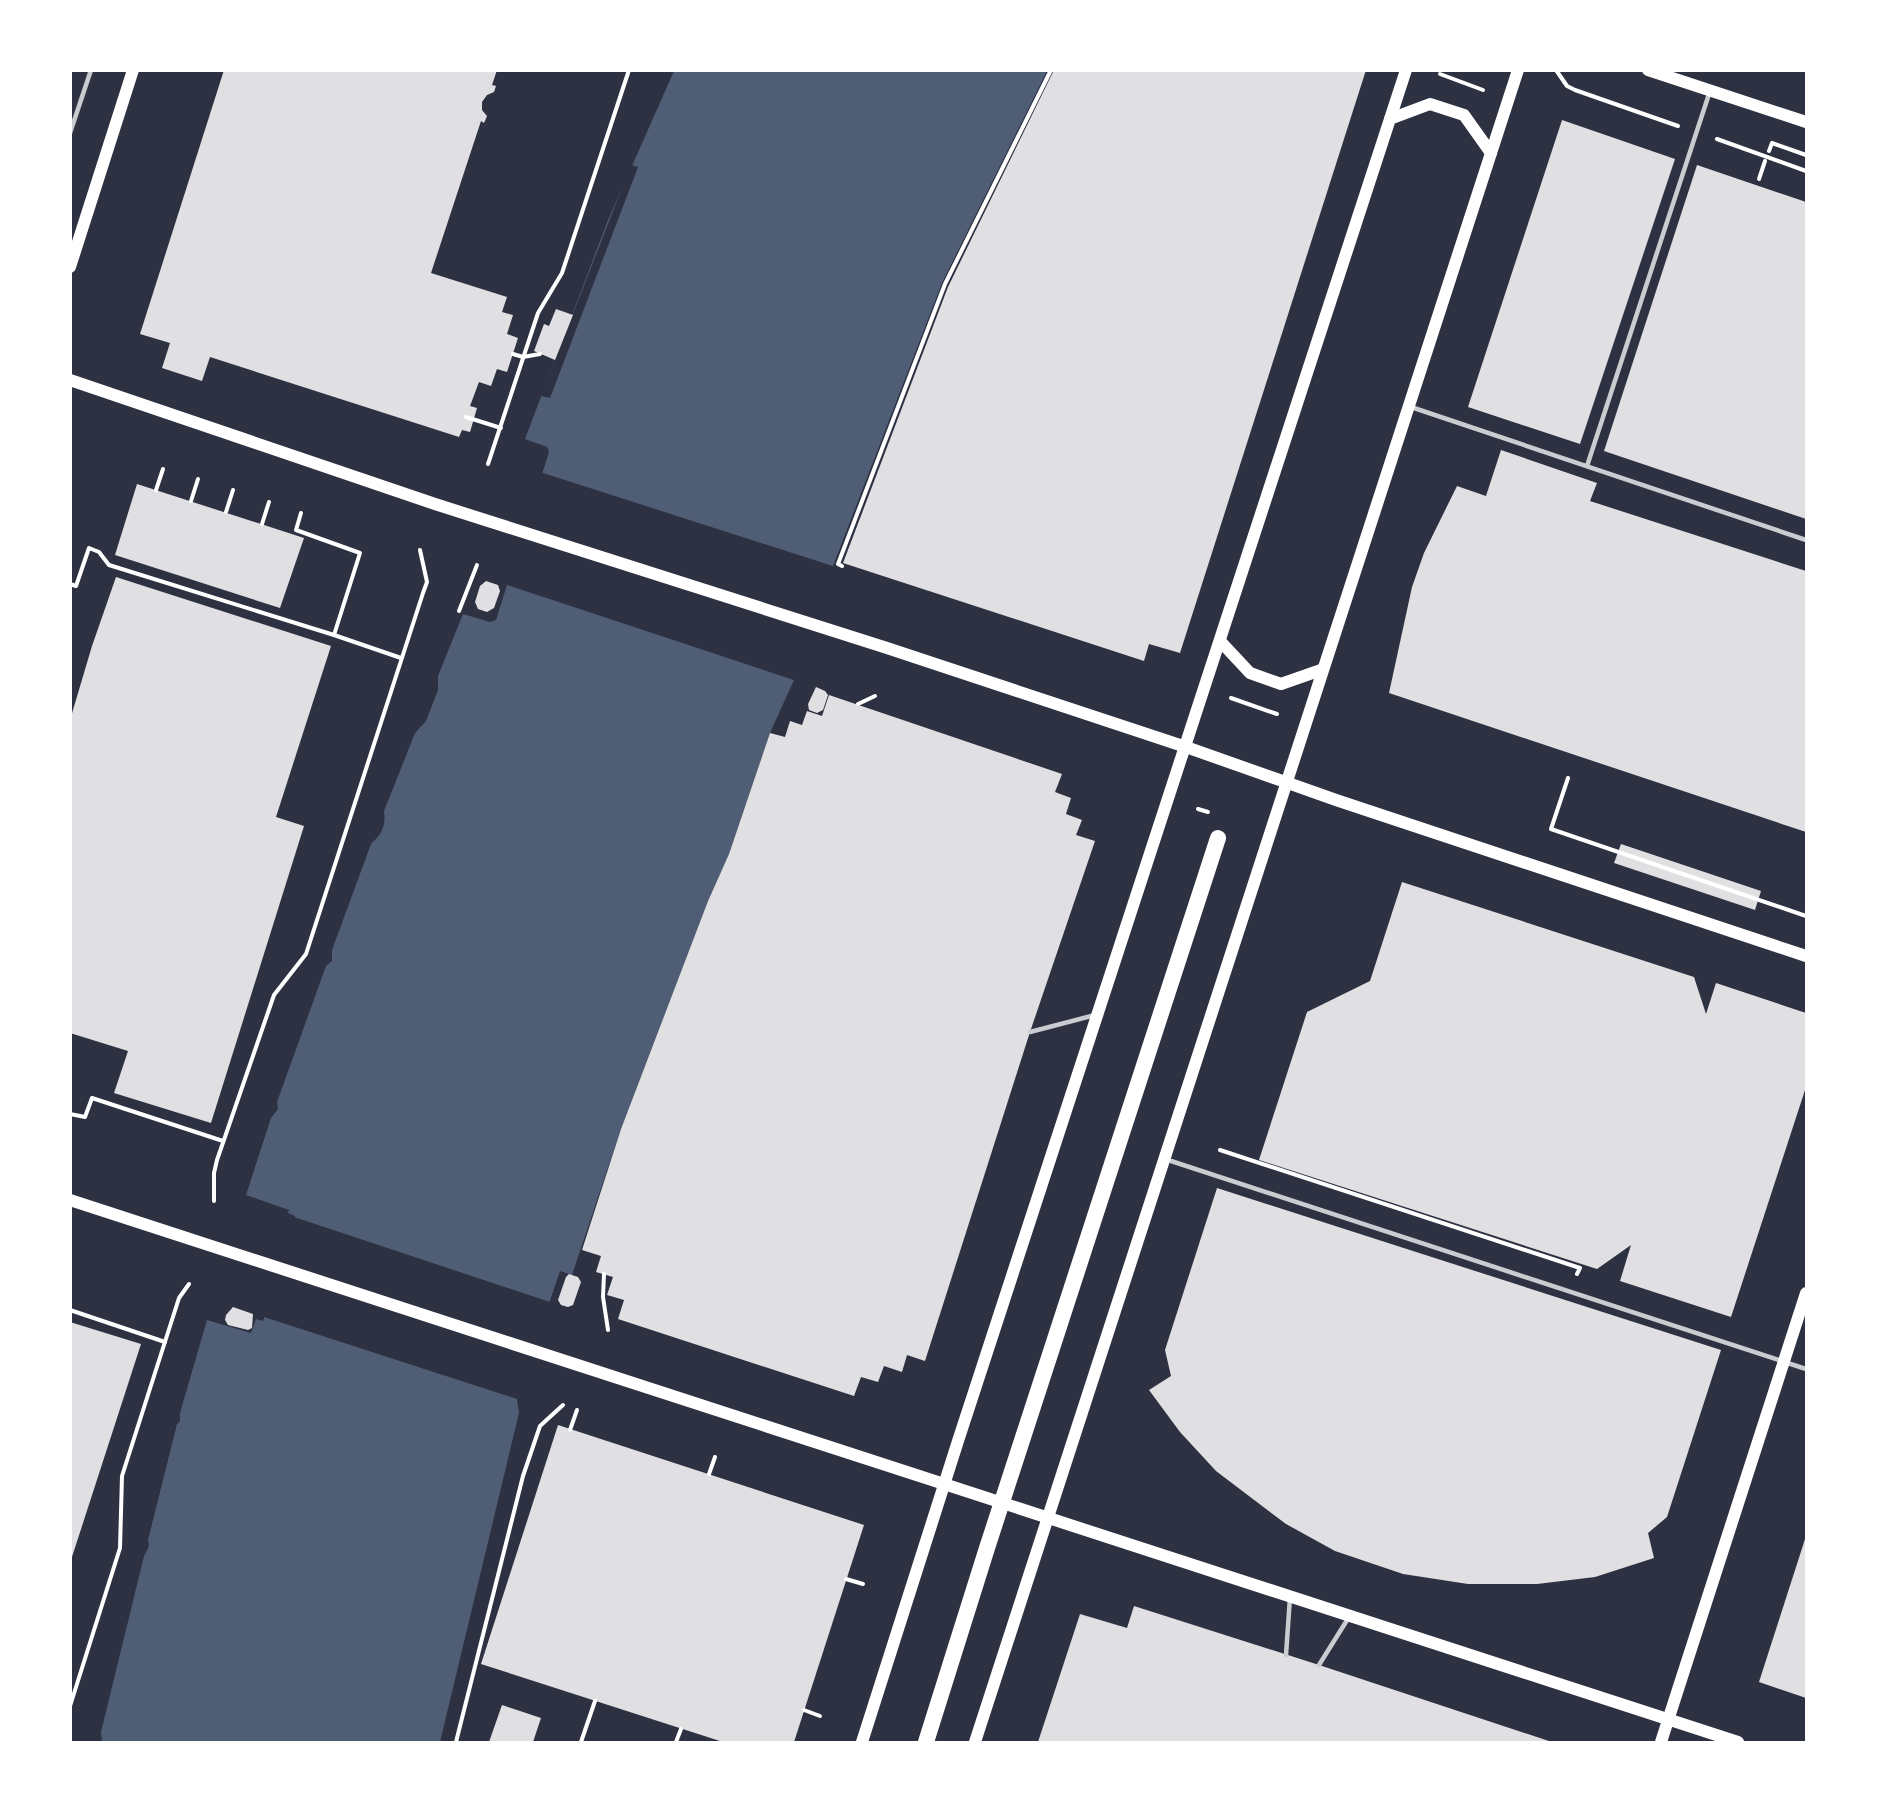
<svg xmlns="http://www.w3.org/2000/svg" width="1877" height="1813" font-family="'Titillium Web',sans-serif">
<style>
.water{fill:#4f5d75}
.pier{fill:#2d3142}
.building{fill:#e0e0e3}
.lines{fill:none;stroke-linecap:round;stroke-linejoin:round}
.path{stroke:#fff;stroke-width:4}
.service{stroke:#caccd0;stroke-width:4.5}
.secondary{stroke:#fff;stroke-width:12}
.trunk{stroke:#fff;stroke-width:16}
</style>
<rect width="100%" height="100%" fill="#2d3142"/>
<!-- water -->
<path class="water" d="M674,71h373l-105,212 -109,283 -39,114 -24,53 -41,121 -21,47 -87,228 -49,146 -12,-4 -43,128 2,14 -79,329h-338l-1,-10 43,-176 5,-10 -1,-6 29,-116 3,-3v-8l27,-93 44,13 5,-14 7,2 32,-105 -7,-3 1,-3 -43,-15 25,-77 7,-9 -1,-7 49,-136 6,-5v-11l39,-106c11,-10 15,-18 13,-33l31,-78 11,-12 12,-31v-14l25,-62 27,8 6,-2 53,-168 -2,-5 -22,-8 83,-219z"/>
<!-- pier -->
<g class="pier">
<polygon points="631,165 638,167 550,398 541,396"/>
<polygon points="540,472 836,567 797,681 504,584"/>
<polygon points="285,1214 553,1303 520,1400 261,1316 292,1218"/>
</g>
<!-- building -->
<g class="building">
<polygon points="224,70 497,70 492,85 496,86 494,92 487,95 482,102 482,110 487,116 484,123 481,121 431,273 507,297 502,312 513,315 507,334 518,338 507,372 497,369 491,386 479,382 470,406 477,408 470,432 462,430 459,437 210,357 202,381 162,368 170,343 140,334"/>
<polygon points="1054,70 1366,70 1180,653 1149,644 1144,661 843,563 948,287"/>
<polygon points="1562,120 1675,159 1580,444 1468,407"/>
<polygon points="1697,165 1806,202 1806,519 1604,451"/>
<polygon points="556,309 573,315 555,360 534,351 544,324 549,326"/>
<polygon points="1501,450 1597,483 1590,501 1806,571 1806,832 1389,693 1412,587 1424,553 1457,486 1486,496"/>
<polygon points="137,484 304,538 280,608 115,555"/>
<polygon points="116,577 331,646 276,817 304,826 211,1123 114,1093 128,1051 70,1033 70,720 92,646"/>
<polygon points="486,581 498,585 500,591 494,608 487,612 478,609 475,602 480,586"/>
<polygon points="816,687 825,691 828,695 823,710 817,713 809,710 808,704"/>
<polygon points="829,695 1062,774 1055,792 1071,798 1066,814 1082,820 1076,835 1095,841 1030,1032 925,1361 907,1355 902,1372 884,1366 878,1382 861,1377 854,1396 618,1319 624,1300 607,1295 613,1277 596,1272 601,1256 582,1250 621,1129 708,901 729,854 770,733 785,737 790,721 802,725 807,711 822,716"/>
<polygon points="1621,844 1761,891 1755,910 1614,863"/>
<polygon points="1402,882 1694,977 1706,1014 1716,983 1806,1013 1806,1087 1731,1317 1620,1281 1631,1245 1597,1269 1259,1160 1307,1012 1370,981"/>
<polygon points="1217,1188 1721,1350 1667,1517 1648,1533 1654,1558 1595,1577 1537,1584 1468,1584 1403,1574 1335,1551 1286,1524 1216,1471 1180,1432 1149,1390 1171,1376 1165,1350"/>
<polygon points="569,1274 578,1277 581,1282 573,1305 568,1307 561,1305 558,1300 566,1277"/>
<polygon points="233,1307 253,1314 252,1328 248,1330 228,1325 225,1320 226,1315"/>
<polygon points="70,1322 141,1344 71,1560 70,1560"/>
<polygon points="558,1425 864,1525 794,1742 723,1742 481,1664"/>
<polygon points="1806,1536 1806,1698 1759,1682"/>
<polygon points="1134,1606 1319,1665 1552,1742 1038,1742 1080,1614 1127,1628"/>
<polygon points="502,1705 541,1718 533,1742 489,1742"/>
</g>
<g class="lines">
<!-- path -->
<g class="path">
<polyline points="1556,70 1567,86 1575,90 1678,126"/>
<polyline points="1440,74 1483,90"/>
<polyline points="1717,139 1806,171"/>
<polyline points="1769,151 1772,143 1806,155"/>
<polyline points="1759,179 1765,161"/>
<polyline points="513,354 523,357 540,354"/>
<polyline points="466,417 501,428"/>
<polyline points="488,464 538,313 562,273 629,70"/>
<polyline points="156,490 163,469"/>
<polyline points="191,501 198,479"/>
<polyline points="226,512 233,490"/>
<polyline points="301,513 296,530 360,553 334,635 401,658"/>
<polyline points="262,524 269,502"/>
<polyline points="842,566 838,564 945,284 1051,70"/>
<polyline points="70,584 76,586 89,548 99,552 109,565 334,635"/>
<polyline points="459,611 477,565"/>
<polyline points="1231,698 1277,714"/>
<polyline points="858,704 875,696"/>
<polyline points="1568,778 1551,829 1806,916"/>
<polyline points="1198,809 1208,812"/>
<polyline points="70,1114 85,1117 92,1098 223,1141"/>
<polyline points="1220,1150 1580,1268 1577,1274"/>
<polyline points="214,1201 214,1173 217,1160 274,995 306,954 423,593 427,582 420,550"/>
<polyline points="604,1274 603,1297 608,1330"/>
<polyline points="70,1310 165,1342"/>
<polyline points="570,1430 577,1410"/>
<polyline points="709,1474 715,1457"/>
<polyline points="846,1579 863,1584"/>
<polyline points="70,1706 120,1548 122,1476 179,1298 189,1284"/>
<polyline points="804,1710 820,1716"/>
<polyline points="456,1742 523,1476 540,1426 563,1405"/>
<polyline points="581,1742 595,1701"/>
<polyline points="676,1742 681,1729"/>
</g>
<!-- service -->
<g class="service">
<polyline points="70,133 91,70"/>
<polyline points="1411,407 1806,540"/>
<polyline points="1587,466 1710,91"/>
<polyline points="1030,1032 1095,1015"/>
<polyline points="1165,1159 1806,1369"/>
<polyline points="1286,1655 1290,1597"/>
<polyline points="1319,1665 1349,1617"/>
</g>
<!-- secondary -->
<g class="secondary">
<polyline points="1648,70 1806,122"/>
<polyline points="1390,119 1430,104 1464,115 1491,153"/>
<polyline points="70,267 133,70"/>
<polyline points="70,380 435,504 887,648 1186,747 1336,800 1806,956"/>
<polyline points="1221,642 1250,673 1281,684 1321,670"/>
<polyline points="70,1200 1738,1742"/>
<polyline points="862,1742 958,1441 1406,70"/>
<polyline points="975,1742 1518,70"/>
<polyline points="1661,1742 1806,1293"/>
</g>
<!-- trunk -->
<polyline class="trunk" points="926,1742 987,1548 1218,838"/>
</g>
<!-- border -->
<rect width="1877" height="1813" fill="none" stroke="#ffffff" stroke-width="144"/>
</svg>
